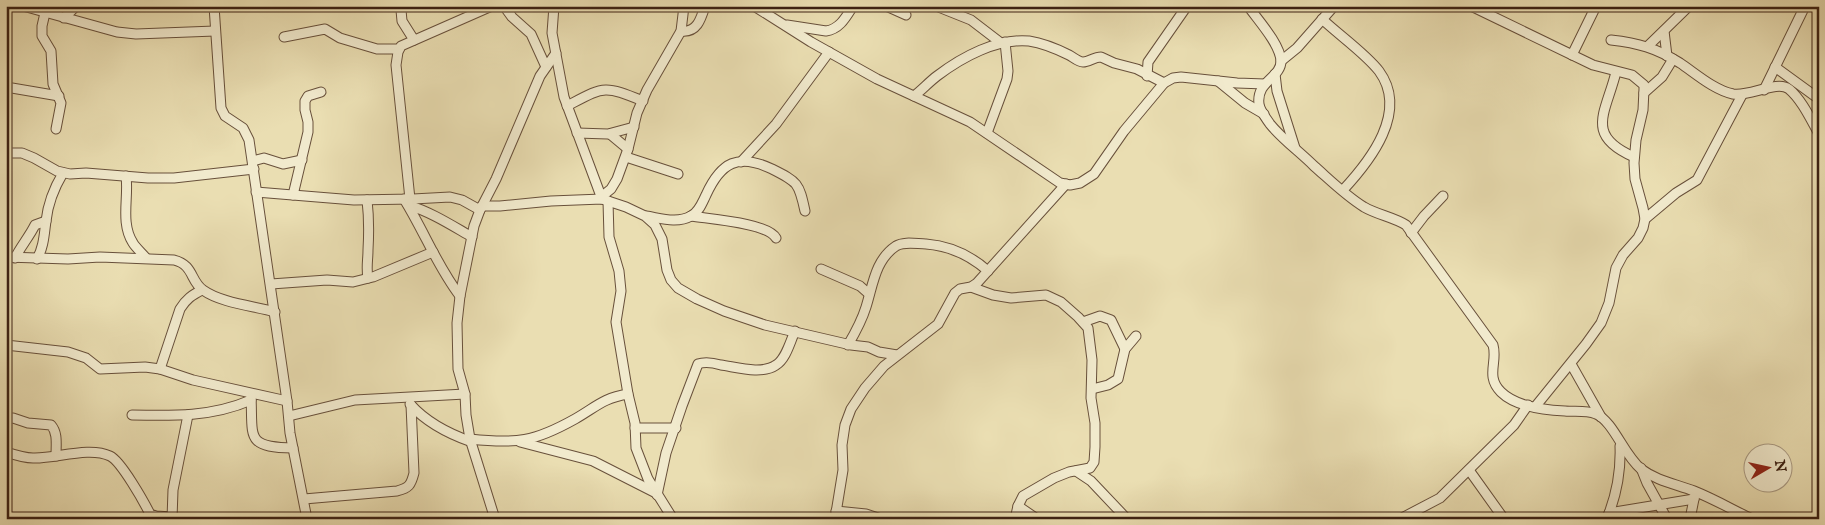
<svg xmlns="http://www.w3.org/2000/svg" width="1825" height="525" font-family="'IM FELL English',serif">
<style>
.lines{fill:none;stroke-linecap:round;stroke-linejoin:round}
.street-casing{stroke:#68503b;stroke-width:11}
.street{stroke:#f1eacd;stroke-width:9}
</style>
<rect width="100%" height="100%" fill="#eadeb2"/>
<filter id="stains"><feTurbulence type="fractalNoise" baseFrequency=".004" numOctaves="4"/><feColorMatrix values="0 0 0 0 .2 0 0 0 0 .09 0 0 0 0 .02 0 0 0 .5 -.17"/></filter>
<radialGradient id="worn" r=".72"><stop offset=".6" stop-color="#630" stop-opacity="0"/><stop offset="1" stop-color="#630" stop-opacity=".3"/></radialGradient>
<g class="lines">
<defs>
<g id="street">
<polyline points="23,6 117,32 136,34 215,31"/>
<polyline points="214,6 221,108 225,116 243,128 249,140 287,401 290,433 307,519"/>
<polyline points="399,6 401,10 402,21 414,40"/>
<polyline points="504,6 512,17 531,34 546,67"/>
<polyline points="554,6 552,33 564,97 602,199"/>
<polyline points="754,6 811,42 877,79 970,122 1060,183 1070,185 1080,183 1094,174 1124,131 1164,83 1173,78 1181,77 1237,83 1265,84"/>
<polyline points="886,6 906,15"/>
<polyline points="936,6 971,20 1001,43"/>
<path d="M1248,6c10,14 32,38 33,55 0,17 -25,20 -22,43 1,7 7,14 11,20 12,15 30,28 44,42 16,14 32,30 50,41 14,8 29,10 42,18l87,120c5,17 -8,31 8,47 15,15 43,18 64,19 10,1 21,-1 31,3 18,8 27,40 45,55 16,12 35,15 53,22 20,8 39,19 58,28"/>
<polyline points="1471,6 1593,65 1632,75 1644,85 1644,89 1643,110 1636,140 1634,163 1635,179 1643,208 1645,219 1643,228 1638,238 1623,255 1616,268 1609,303 1601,323 1586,344 1535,407"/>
<polyline points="45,13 42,26 42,36 51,51 53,84 61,103 56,129"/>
<polyline points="64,18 76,6"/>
<path d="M1322,19c17,16 44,35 57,52 30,41 -9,90 -36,119"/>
<path d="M787,25l39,6c14,-2 20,-14 27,-25"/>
<path d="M681,31c16,2 20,-12 24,-25"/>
<polyline points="1664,31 1667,56"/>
<polyline points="284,37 325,29 340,38 377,49 399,49"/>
<path d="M1611,40c27,3 45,8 69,23 15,10 34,27 53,31 16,3 44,-14 56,-5 13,11 22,31 30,45"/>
<polyline points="1648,46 1689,6"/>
<polyline points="1572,55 1596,6"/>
<polyline points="1281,61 1297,48 1334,6"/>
<polyline points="1775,67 1819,99"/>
<path d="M1616,72c-10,41 -32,63 18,85"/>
<polyline points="1275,74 1277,91 1295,148"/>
<polyline points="1147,76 1148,62 1187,6"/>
<polyline points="1218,81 1245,103 1264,114"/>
<polyline points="6,87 59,96"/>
<polyline points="1764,90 1805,6"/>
<polyline points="1644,93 1662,77 1673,59"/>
<path d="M914,96c8,-6 15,-14 23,-20 25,-19 60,-38 92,-35 13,2 28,8 40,14 4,2 9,7 14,7 6,0 11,-5 18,-5l13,6 23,6 27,14"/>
<path d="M567,106c38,-20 36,-21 76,-5"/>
<polyline points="577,133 608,134 634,127"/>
<polyline points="987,133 1007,79 1008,71 1005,42"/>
<polyline points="610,134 628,149"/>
<polyline points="6,153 22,153 34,158 57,171 70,174 86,173 148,178 174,178 254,169"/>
<polyline points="626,157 678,174"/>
<polyline points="253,161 264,158 283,164 302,160"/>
<polyline points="741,162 776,124 829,52"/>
<path d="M126,176c3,21 -6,47 7,67 3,5 9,10 13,15"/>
<polyline points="256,192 354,200 413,199 450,197 462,200 480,210"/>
<polyline points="293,195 308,132 308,122 305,110 305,101 308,96 321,92"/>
<polyline points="601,197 611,189 617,179 628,149 637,113 647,90 681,31 684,6"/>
<path d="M404,199c20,32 33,67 56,97"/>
<polyline points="410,199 396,65 398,52 401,46 492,6"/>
<path d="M367,200c2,17 2,33 1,50 0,10 -2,18 0,28"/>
<polyline points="608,201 609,237 619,271 621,291 616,322 628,394 635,423 636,448 648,479 673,519"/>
<path d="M408,205c23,7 43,20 64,32"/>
<polyline points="482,206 500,206 551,201 602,199 626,207 645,216 655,225 662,239 667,270 671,280 678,288 697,299 724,311 765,325 851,345 868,347 879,352 897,355"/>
<path d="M646,216c14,2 31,8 45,0 8,-4 11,-13 15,-21 15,-33 32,-42 66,-26 26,13 27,14 33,42"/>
<path d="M691,216c18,3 77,7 85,22"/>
<polyline points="1645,219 1676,193 1697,180 1742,95"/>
<polyline points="1411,233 1424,216 1443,196"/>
<path d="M6,257l62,2 32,-2 74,3c20,5 16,21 29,30 18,13 51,16 72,22"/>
<path d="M15,258c6,-12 14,-21 20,-33l11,-4"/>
<path d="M37,259c7,-13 7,-24 9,-38 2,-18 8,-33 17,-48"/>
<polyline points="821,269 860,286 869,294"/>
<polyline points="271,284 327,280 353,282 373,277 433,252"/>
<polyline points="971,287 993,295 1011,298 1046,295 1061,302 1078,317 1088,328 1092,360 1091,398 1095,423 1095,447 1094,462 1090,468 1069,472 1054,478 1023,496 1018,506 1015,519"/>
<polyline points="1083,322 1100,316 1111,320 1125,349"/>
<polyline points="6,345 68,352 86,358 100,369 145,367 160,369 193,380 287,401"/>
<path d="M848,345c7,-12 14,-25 18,-38 7,-22 9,-47 30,-61 8,-5 21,-2 30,-2 25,2 44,11 62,27"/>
<polyline points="1571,364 1601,417"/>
<path d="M160,369l20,-60c6,-10 12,-14 22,-19"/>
<polyline points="1092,389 1108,385 1118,379 1125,349 1136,336"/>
<path d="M251,396c2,42 -6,51 42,52"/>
<path d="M410,404c16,18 39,30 62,38"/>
<path d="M132,415c41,1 80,2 119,-15"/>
<polyline points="289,416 355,400 465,394"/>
<path d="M6,419l7,-1 15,5 23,2c7,8 5,19 5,31"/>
<polyline points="635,428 676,428"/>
<path d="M470,439c47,5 64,3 105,-20 21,-12 28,-21 53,-25"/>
<polyline points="520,442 593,461 656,493"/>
<path d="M6,452c9,3 18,6 27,6 22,1 56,-12 77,-2 11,5 34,46 40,58l6,2 16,1"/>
<polyline points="1641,468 1647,483 1667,519"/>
<polyline points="1469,470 1504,519"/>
<polyline points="1076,471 1091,481 1127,519"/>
<path d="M657,495l9,-42 16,-47 16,-42c8,-3 16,-1 23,1 15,2 41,10 55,0 10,-6 14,-23 19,-34"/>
<path d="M304,499l93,-8c12,-3 14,-6 17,-18l-3,-68"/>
<polyline points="1018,506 1037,519"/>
<polyline points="836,511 866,514 881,519"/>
<polyline points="1609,513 1694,499"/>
<path d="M1608,516c9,-23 13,-45 12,-70"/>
<polyline points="172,519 173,490 188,415"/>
<polyline points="495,519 470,439 466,415 465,394 458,369 457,323 460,296 474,226 480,210 496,179 540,76 556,53"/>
<polyline points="835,519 843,470 842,445 845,425 851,409 865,388 884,366 938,324 955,293 960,289 971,287 977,283 1066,184"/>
<polyline points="1400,519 1440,498 1514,425 1528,405"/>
<polyline points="1690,519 1695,494"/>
</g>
</defs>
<!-- street casing -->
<use href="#street" class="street-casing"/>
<!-- street -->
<use href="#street" class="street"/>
</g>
<!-- margin -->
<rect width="1825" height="525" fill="none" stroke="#eadeb2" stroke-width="25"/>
<rect x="8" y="8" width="1810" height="510" fill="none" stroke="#3c2113" stroke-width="2.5"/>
<rect x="12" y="12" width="1800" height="500" fill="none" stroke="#3c2113"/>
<!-- north arrow -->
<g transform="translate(1768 468) rotate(81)"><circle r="24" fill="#f1eacd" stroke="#a99a83"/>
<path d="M0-4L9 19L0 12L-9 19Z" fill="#8f2418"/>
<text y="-8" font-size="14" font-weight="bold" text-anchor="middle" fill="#3c2113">N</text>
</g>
<rect width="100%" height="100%" filter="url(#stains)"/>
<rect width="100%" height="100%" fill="url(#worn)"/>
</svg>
